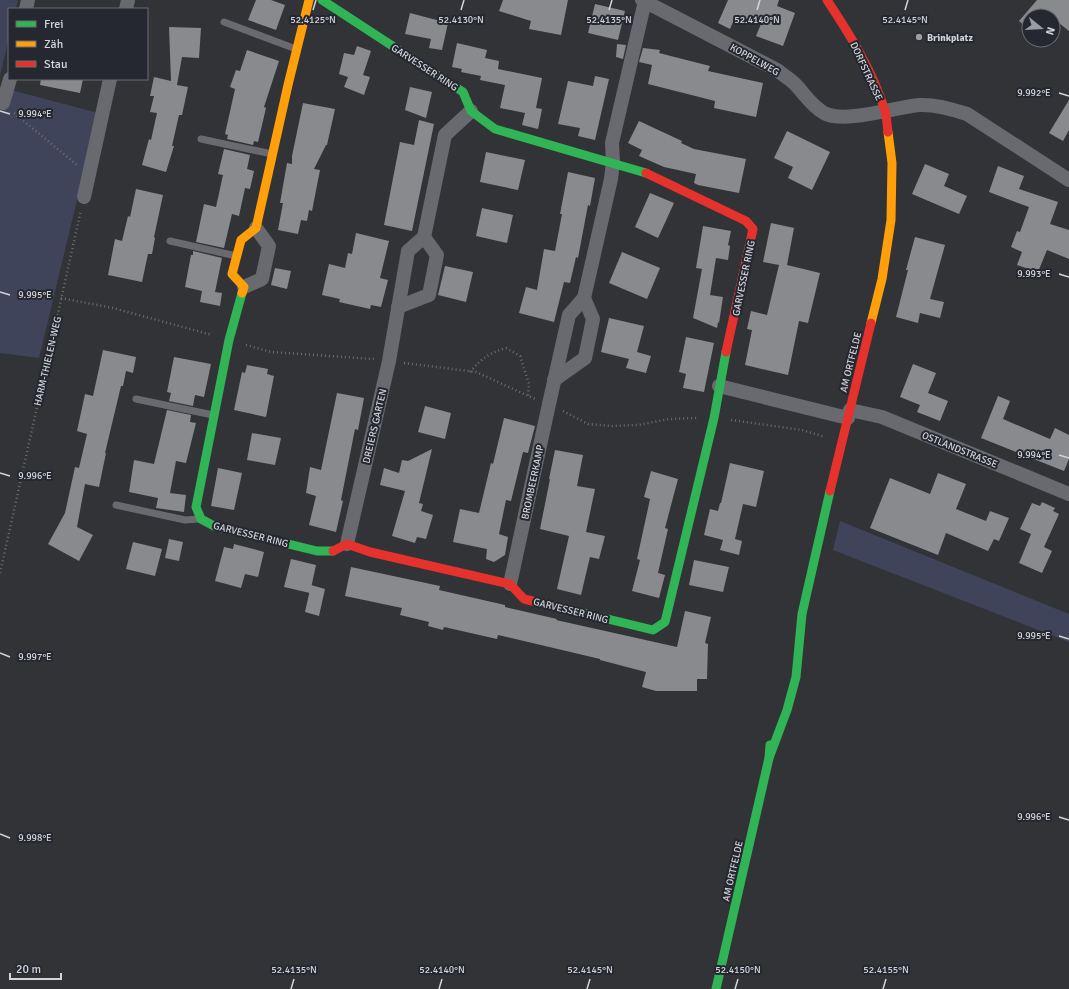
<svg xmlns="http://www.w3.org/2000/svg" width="1069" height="989" font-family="Signika,sans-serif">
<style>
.green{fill:#3f445a}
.building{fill:#898a8d}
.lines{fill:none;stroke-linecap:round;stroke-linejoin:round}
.path{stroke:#6c6d71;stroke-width:2.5;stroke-dasharray:1 3;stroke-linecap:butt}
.lane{stroke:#696a70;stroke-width:7}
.street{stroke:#696a70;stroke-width:14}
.fast{stroke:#30b455;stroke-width:9}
.slow{stroke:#ff9f0a;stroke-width:9}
.jam{stroke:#e5322d;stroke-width:9}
.ticks{fill:none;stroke:#d3d4da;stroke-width:1.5}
.poi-dot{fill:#9b9ca1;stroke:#252830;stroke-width:1.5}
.labels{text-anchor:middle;stroke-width:4;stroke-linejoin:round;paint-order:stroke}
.poi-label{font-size:10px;font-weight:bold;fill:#d3d4da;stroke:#252830;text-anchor:start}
.street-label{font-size:10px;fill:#d3d4da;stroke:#252830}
.ticks-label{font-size:10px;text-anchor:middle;fill:#d3d4da;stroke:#252830;stroke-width:4;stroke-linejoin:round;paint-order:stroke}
</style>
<rect width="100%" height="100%" fill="#323337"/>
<!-- green -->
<g class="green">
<polygon points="0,0 18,0 16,9 9,9 9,37 0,76"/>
<polygon points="0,87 98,113 39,358 0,353"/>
<polygon points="840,521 1069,614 1069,642 833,550"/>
</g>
<!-- building -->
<g class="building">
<polygon points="256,0 271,0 285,5 276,30 248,20"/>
<polygon points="503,0 568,0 561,35 529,29 531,21 499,11"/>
<polygon points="728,0 779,0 777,6 795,13 783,46 756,36 761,24 736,15 730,29 718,23"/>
<polygon points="1037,0 1069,0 1069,31 1059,23 1053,31 1053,16 1029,16 1029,30 1019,21"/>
<polygon points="595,4 625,11 618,40 588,33"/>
<polygon points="410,13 448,23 442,50 429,48 431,39 405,34"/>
<polygon points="169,27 201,28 199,58 182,57 177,85 188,87 182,115 179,115 172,146 174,146 166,172 142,165 149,139 151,140 157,113 150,112 154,96 150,96 154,77 171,81"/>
<polygon points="457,43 487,50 485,58 499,61 498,69 542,78 536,108 542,109 538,129 522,125 525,113 500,108 505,85 480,80 481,76 461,72 462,69 452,67"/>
<polygon points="617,44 626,45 623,59 616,57"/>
<polygon points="357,46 371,51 363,75 370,77 364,95 344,87 348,77 339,74 344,53 354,55"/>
<polygon points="643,48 660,50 659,53 710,66 708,71 763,83 756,117 714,108 715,101 648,84 652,65 639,62"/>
<polygon points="247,50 279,61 264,107 266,108 258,142 254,141 253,145 227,139 228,135 225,134 235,89 230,87 236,70 240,71"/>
<polygon points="595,76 609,79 595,140 578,136 580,128 558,124 568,81 593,86"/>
<polygon points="41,79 83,79 80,93 40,85"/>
<polygon points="410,87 432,92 426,118 405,110"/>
<polygon points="1069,100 1069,130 1063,141 1049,133"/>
<polygon points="303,103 335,109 327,145 326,145 314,169 320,170 312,211 309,210 307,221 301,220 298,234 278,230 283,203 280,203 287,163 292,164 292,156"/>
<polygon points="419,120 434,124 412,231 384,225 400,142 414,145"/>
<polygon points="639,121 682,141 681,143 694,149 746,159 739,193 698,185 694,183 696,174 664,167 639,156 642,150 628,143"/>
<polygon points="787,131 830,152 812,190 788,178 793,167 774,158"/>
<polygon points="224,149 250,155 247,169 254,171 250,189 245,188 239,216 232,214 224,248 196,242 204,204 216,207 223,175 218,174"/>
<polygon points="486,152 525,160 518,190 480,182"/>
<polygon points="925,164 949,174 944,186 967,196 959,214 912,194"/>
<polygon points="998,166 1024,176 1019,189 1058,202 1050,224 1069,230 1069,259 1047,250 1038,272 1017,265 1022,252 1011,247 1017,231 1020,232 1029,207 989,192"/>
<polygon points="568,172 595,178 590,206 588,205 578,258 576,257 570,283 564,282 554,322 519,313 526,287 537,290 544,249 555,251 562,214 560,214"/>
<polygon points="136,189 163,195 154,237 155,238 152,254 148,254 142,282 108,275 115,239 122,241 128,216 130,217"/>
<polygon points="650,193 674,203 658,238 635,227"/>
<polygon points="482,208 513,215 507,243 476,236"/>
<polygon points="771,223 794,228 787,265 820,273 808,323 799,321 788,375 745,365 752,330 747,329 751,311 767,315 779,265 763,262"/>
<polygon points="703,226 731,231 728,245 730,246 728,260 716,258 710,295 723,297 719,323 718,322 717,328 693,318 702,269 696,268"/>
<polygon points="356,233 389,241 380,278 388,280 381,307 371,305 370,309 339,302 340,299 322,295 329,264 345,268 348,253 352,254"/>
<polygon points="915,237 945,245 930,299 944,302 940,318 920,313 918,323 896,317 908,270 906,270"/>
<polygon points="193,251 222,258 215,292 222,293 220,306 200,302 202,291 185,287 191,255 193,255"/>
<polygon points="622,252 660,268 647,299 609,283"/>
<polygon points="445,266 473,272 466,302 438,295"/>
<polygon points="275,268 291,271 287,289 271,285"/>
<polygon points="609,318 644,326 637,352 651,356 646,373 626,368 629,359 601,352"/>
<polygon points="686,337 714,343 704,392 683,388 686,374 679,372"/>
<polygon points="103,350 136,357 133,373 126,371 123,386 121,386 105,453 106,453 99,487 85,484 77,527 93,535 79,561 48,544 65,513 75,467 79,468 87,434 77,431 85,394 93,396"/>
<polygon points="174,357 211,364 204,397 195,395 193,406 169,401 171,393 167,392"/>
<polygon points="913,364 936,373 928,393 948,401 940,421 917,412 920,405 900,397"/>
<polygon points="247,365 268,369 267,374 274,376 266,417 234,410 242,372 245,373"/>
<polygon points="337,393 364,398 358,430 355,429 341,500 343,501 336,532 309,525 316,496 306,493 310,467 321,470"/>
<polygon points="998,396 1010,401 1003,419 1050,439 1055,428 1069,435 1069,459 1064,471 981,438"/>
<polygon points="425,406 451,413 445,439 418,432"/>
<polygon points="167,410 191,415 190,422 196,423 186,463 176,461 170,493 186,495 184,512 156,508 158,498 129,492 134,460 154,464"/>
<polygon points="504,418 535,426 528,453 523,452 511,501 506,500 499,534 508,537 505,555 494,562 486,559 487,549 453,542 460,509 479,513 491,463 493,464"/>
<polygon points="252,433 281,438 275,465 247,460"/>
<polygon points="432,449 419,503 423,504 421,511 433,515 426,539 417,537 415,543 392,536 405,491 380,485 384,468 399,473 402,460 408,461"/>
<polygon points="555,450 583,455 577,486 595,489 586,532 605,536 599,559 590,557 581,595 557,589 569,536 540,529 550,479 549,479"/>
<polygon points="730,463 764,471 756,507 743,504 735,539 742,541 739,555 720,550 723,540 704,535 710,509 718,511 720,503 721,503"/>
<polygon points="218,468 242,473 234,510 211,506"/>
<polygon points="651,471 678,479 665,528 668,529 658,573 665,575 659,598 632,591 640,560 637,559 650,499 644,497"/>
<polygon points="938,473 966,484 956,509 986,521 990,511 1009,518 999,541 994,539 988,551 946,533 938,555 870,528 890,478 930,494"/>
<polygon points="1042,502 1055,508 1053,511 1059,514 1044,547 1052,551 1042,573 1019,563 1031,534 1020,529 1032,503 1040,506"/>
<polygon points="169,539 183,542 179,561 165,558"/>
<polygon points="133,542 162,549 155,576 126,569"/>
<polygon points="234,544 264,552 258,577 245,574 241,588 215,581 224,547 233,549"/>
<polygon points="291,559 316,565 310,593 284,587"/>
<polygon points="694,560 729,567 723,592 689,585"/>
<polygon points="351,567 440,586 439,590 505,605 505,607 557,619 556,620 677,647 685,611 711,617 705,643 708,644 707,679 697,679 697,691 656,691 642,687 646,672 600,660 600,659 498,635 497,639 444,627 443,630 428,626 429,622 400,615 402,608 345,596"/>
<polygon points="311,585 325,589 319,616 305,612"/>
</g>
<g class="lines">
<!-- path -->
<g class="path">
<polyline points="14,113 77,165"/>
<polyline points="61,298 113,308 212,335"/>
<polyline points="246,345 271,352 374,359"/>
<polyline points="404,363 476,372 535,399"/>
<path d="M470,372c11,-13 19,-19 36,-24l14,8 9,28 -1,13"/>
<polyline points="563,411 588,424 612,426 638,425 669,419 697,418"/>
<polyline points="731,420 802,430 825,437"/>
<polyline points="0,573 81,210"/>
</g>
<!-- lane -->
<g class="lane">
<polyline points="224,22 296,49"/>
<polyline points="201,139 272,154"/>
<polyline points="170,241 236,256"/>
<polyline points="136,399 213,415"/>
<polyline points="116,505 185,520 199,519"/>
</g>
<!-- street -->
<g class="street">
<path d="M642,0l135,70c6,5 13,9 19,15 9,10 16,21 28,28 20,11 72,-6 95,-8 16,-1 33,4 48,9l102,66"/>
<polyline points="26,9 28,0"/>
<polyline points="126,9 128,0"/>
<polyline points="3,103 10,79"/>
<polyline points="84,197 110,79"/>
<polyline points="244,287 262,279 269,246 256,228"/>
<polyline points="398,307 429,295 437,255 424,237"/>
<polyline points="554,380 585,358 593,319 584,298"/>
<polyline points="719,386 848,418"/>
<polyline points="850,410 882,417 1069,494"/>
<polyline points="347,544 389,361 408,251 424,237 445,135 471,111"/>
<polyline points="510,584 549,404 569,315 584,298 611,179 613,162 612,143 645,1"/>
</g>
<!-- fast -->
<g class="fast">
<polyline points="322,0 463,92 471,111 495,129 646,173"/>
<polyline points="242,293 229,340 196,507 201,519 214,526 317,551 333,551"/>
<polyline points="579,612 653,630 665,622 714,418 726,352"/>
<polyline points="769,758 787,710 796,677 802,614 830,491"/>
<polyline points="716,989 769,758 770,745"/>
</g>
<!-- slow -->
<g class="slow">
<polyline points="242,293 244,287 232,274 241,240 256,228 288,85 309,0"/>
<polyline points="871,323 882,279 891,220 892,163 888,132"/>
</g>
<!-- jam -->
<g class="jam">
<path d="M827,0c23,35 46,71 58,111 2,7 2,15 3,21"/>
<polyline points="646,173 746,221 753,229 726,352"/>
<polyline points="830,491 871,323"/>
<polyline points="333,551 347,544 370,552 510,584 524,599 579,612"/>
</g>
</g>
<!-- ticks -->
<path class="ticks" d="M313,10l3,-10M461,10l3,-10M609,10l3,-10M757,10l3,-10M905,10l3,-10M1059,93l10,3M0,111l10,3M1059,274l10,3M0,292l10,3M1059,455l10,3M0,473l10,3M1059,636l10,3M0,653l10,4M1059,817l10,3M0,834l10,4M291,989l3,-10M439,989l3,-10M587,989l3,-10M735,989l3,-10M883,989l3,-10"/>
<!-- markers -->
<circle class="poi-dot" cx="919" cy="37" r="4"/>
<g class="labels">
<!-- poi labels -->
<g class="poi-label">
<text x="927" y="41">Brinkplatz</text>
</g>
<!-- street labels -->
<g class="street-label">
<text transform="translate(755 59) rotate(29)" y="4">KOPPELWEG</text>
<text transform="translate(425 67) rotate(33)" y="4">GARVESSER RING</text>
<text transform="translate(867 71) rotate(65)" y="4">DORFSTRASSE</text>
<text transform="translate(743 278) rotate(-78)" y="4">GARVESSER RING</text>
<text transform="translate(47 361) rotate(-77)" y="4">HARM-THIELEN-WEG</text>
<text transform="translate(850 362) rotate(-76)" y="4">AM ORTFELDE</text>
<text transform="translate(374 426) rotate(-77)" y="4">DREIERS GARTEN</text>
<text transform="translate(960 449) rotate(22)" y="4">OSTLANDSTRASSE</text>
<text transform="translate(532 482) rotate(-78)" y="4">BROMBEERKAMP</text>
<text transform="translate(251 534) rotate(14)" y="4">GARVESSER RING</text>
<text transform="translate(571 610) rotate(14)" y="4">GARVESSER RING</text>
<text transform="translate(732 871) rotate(-77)" y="4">AM ORTFELDE</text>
</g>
</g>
<g class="ticks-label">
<text x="313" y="23">52.4125°N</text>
<text x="461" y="23">52.4130°N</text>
<text x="609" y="23">52.4135°N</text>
<text x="757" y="23">52.4140°N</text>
<text x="905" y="23">52.4145°N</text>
<text x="1034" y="96">9.992°E</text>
<text x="35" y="117">9.994°E</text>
<text x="1034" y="277">9.993°E</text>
<text x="35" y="298">9.995°E</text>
<text x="1034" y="458">9.994°E</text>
<text x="35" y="479">9.996°E</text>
<text x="1034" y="639">9.995°E</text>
<text x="35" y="660">9.997°E</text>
<text x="1034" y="820">9.996°E</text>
<text x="35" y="841">9.998°E</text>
<text x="294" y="973">52.4135°N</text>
<text x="442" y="973">52.4140°N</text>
<text x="590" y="973">52.4145°N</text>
<text x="738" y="973">52.4150°N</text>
<text x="886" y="973">52.4155°N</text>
</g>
<!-- legend -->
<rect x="8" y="8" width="140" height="72" fill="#252830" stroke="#6b6d74"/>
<rect x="16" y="21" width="20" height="6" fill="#30b455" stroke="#6b6d74"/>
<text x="44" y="28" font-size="12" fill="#d3d4da">Frei</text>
<rect x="16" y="41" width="20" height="6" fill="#ff9f0a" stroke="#6b6d74"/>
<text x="44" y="48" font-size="12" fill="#d3d4da">Zäh</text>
<rect x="16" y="61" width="20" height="6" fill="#e5322d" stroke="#6b6d74"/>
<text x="44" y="68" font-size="12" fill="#d3d4da">Stau</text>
<!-- north arrow -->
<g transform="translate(1041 28) rotate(108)"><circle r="19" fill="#252830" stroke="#6b6d74"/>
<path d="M0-3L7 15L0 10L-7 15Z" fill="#9b9ca1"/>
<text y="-6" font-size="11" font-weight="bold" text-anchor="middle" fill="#d3d4da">N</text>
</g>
<!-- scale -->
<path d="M10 973v6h51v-6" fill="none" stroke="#d3d4da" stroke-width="2"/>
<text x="16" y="973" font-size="12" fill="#d3d4da" stroke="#252830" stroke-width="3" paint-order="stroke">20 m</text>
</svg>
